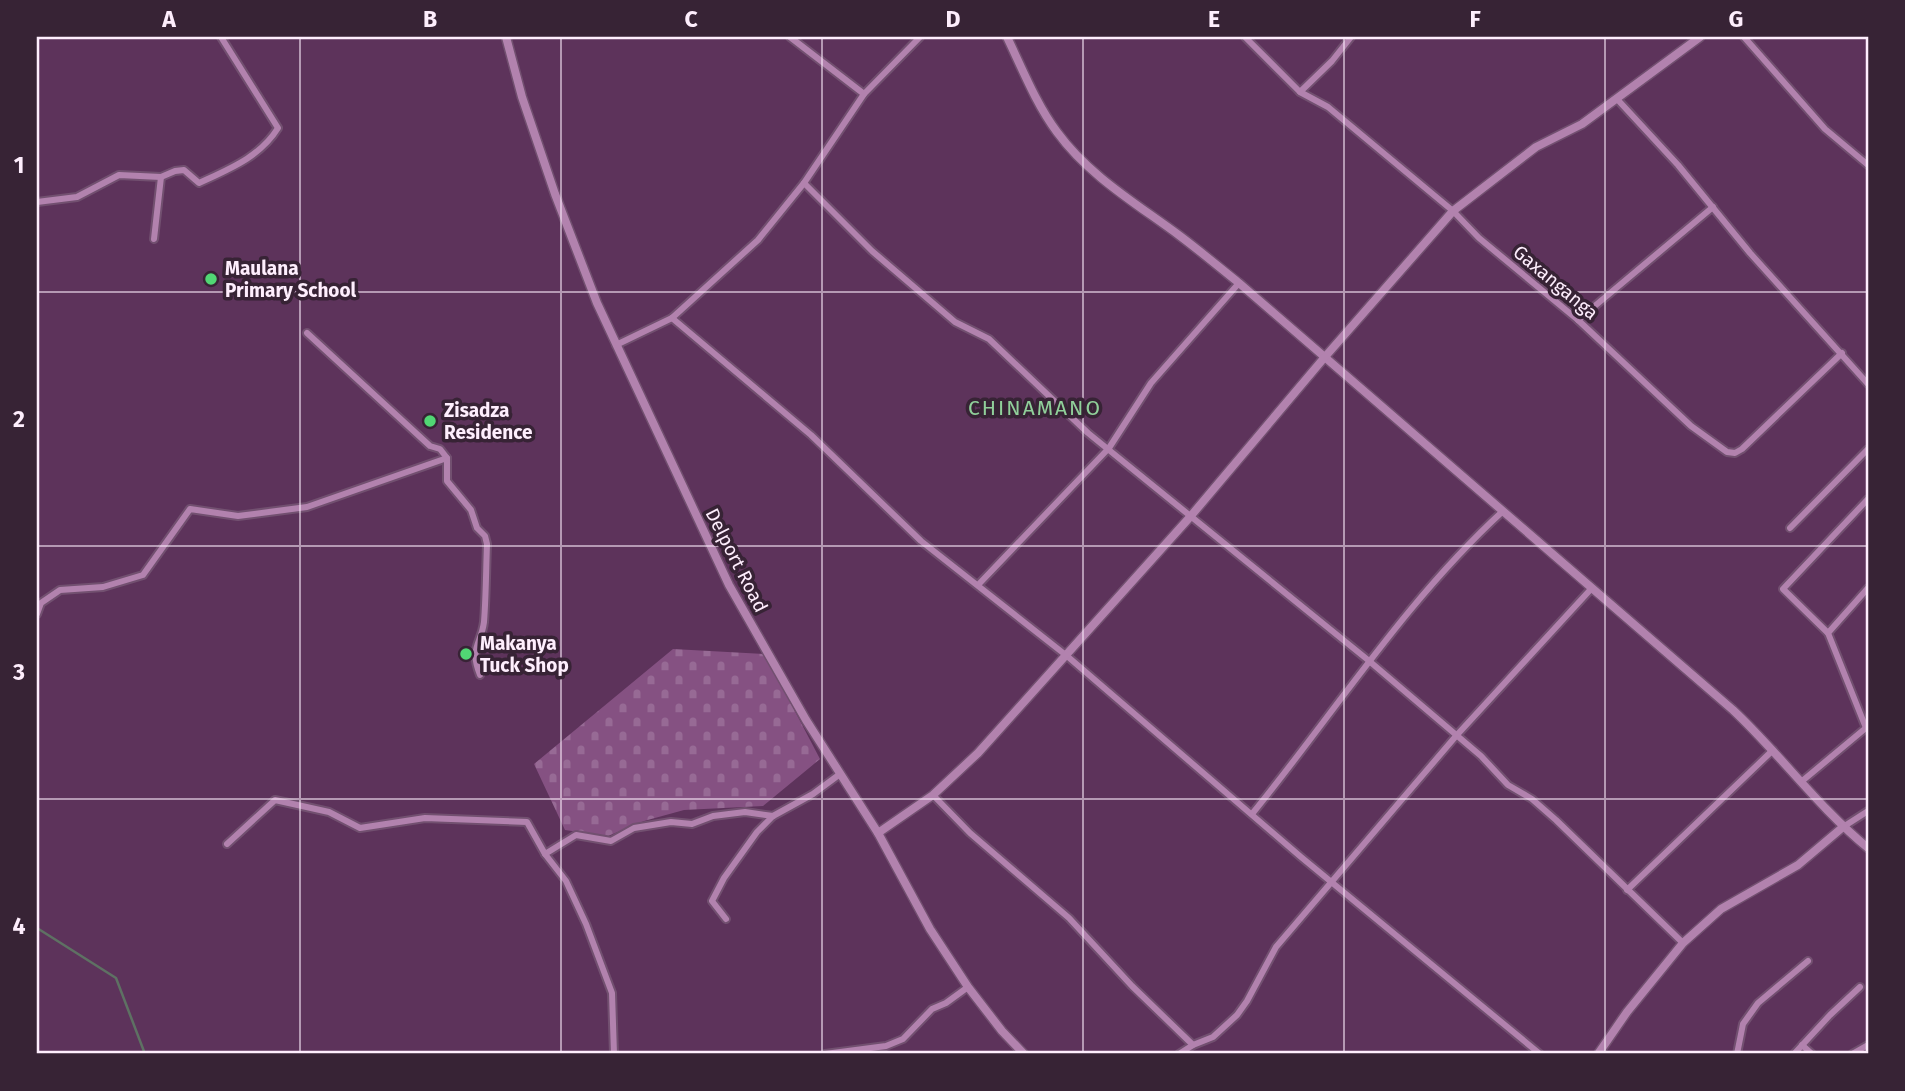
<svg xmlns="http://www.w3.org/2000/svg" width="1905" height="1091" font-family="'Fira Sans',sans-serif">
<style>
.cemetery{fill:url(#cemetery-stones)}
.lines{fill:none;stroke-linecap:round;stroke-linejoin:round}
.stream{stroke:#5e7163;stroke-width:2.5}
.minor-casing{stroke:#725070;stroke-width:10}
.tertiary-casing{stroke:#725070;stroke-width:11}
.minor{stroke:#b282ae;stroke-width:6}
.tertiary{stroke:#b282ae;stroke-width:8}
.grid{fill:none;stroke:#feeefd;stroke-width:2;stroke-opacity:0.55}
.poi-dot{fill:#51d674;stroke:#372335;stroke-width:2.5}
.labels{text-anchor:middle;stroke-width:7;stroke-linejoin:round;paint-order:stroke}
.poi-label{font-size:19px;font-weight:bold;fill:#feeefd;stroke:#372335;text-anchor:start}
.street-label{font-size:19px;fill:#feeefd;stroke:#372335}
.neighbourhood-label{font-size:21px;letter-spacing:2px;fill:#90d09a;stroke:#372335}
.neatline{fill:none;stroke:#feeefd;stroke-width:2.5}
.grid-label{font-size:23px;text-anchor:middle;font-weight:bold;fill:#feeefd}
</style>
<defs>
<pattern id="cemetery-stones" width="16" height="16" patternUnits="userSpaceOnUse" patternTransform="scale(1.75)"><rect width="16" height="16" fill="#855182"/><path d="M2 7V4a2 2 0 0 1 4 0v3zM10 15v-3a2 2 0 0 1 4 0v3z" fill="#976a95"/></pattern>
</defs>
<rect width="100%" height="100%" fill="#5d335b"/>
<!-- cemetery -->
<polygon class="cemetery" points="673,649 765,654 820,759 763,806 684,810 644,821 608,836 565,830 534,764"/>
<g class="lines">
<!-- stream -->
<polyline class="stream" points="37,928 116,978 145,1054"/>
<defs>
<g id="minor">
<polyline points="790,37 864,94"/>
<polyline points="1245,37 1300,92 1328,107 1453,211 1479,238 1578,320 1691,426 1727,452 1735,453 1742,449 1842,353"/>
<polyline points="1744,37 1825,129 1868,165"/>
<polyline points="1300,92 1332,61 1351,37"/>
<polyline points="1617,99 1678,165 1750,253 1868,384"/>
<polyline points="804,183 872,251 955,322 989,339 1088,433 1368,660 1481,756 1508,785 1532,799 1556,820 1683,943"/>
<path d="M37,202l40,-5 42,-22 42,2 14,-6 9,-1 15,13c30,-14 61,-26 79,-55l-57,-91"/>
<polyline points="154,239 161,177"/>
<polyline points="672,318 811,435 921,541 1067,656 1301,857 1540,1054"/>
<polyline points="1578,320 1713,207"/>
<path d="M307,333l123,113 10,3 7,9v23l24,29 6,18 8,8 2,8c-1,26 -1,52 -3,78 -3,23 -15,25 -4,53"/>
<polyline points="616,345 672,318 758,240 804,183 864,94 920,37"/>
<polyline points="1790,528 1868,449"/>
<polyline points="978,585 1109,448 1151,383 1239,283"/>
<polyline points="37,614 41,603 60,590 103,587 143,575 190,509 238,516 307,507 447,458"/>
<polyline points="1828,633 1783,589 1868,499"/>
<polyline points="1866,728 1828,633 1868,588"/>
<polyline points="1801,782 1867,727"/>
<polyline points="933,795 970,833 1069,918 1132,986 1193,1045"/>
<path d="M1252,814c83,-102 154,-214 251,-303"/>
<polyline points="1843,827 1868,811"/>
<polyline points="227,844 275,800 329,812 360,828 425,818 527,822 545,854 566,881 586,924 612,993 614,1054"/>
<polyline points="545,854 576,835 611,841 634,828 671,822 692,824 713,816 745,812 773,816"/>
<polyline points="1627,890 1773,750"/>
<polyline points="726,919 712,901 724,878 757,832 773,816 813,794 840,774"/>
<polyline points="1802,1045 1812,1054"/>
<polyline points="825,1054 886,1046 903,1039 932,1009 946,1003 968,987"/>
<polyline points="1179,1054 1193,1045 1213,1037 1237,1015 1247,1001 1276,947 1456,736 1591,589"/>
<polyline points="1737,1054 1743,1024 1758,1003 1808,961"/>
<polyline points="1794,1054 1830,1015 1860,987"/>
<polyline points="1852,1054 1868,1045"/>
</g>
<g id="tertiary">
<polyline points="506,37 522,97 555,194 597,303 729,585 806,720 878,833 930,929 968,987 1002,1031 1024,1054"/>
<path d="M1007,37c15,31 29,67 50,95 32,44 80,72 123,104 20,15 39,31 59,47l494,427c47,44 85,97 135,138"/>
<polyline points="878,833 933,795 978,753 1190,517 1324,358 1453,211 1536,147 1582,124 1700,37"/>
<polyline points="1598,1054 1627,1012 1683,943 1721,909 1798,865 1843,827"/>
</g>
</defs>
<!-- minor casing -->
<use href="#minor" class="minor-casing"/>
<!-- tertiary casing -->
<use href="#tertiary" class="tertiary-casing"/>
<!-- minor -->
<use href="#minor" class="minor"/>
<!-- tertiary -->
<use href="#tertiary" class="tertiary"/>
</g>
<!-- grid -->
<path class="grid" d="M300,37v1017M561,37v1017M822,37v1017M1083,37v1017M1344,37v1017M1605,37v1017M37,292h1831M37,546h1831M37,799h1831"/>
<!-- markers -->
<g class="poi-dot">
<circle cx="211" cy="279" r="7"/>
<circle cx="430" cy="421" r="7"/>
<circle cx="466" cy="654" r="7"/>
</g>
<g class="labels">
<!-- poi labels -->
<g class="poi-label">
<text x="225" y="275">Maulana<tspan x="225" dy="22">Primary School</tspan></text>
<text x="444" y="417">Zisadza<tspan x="444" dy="22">Residence</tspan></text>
<text x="480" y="650">Makanya<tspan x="480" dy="22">Tuck Shop</tspan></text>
</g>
<!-- street labels -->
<g class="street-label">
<text transform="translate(1556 282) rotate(40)" y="7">Gaxanganga</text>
<text transform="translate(737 560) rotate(63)" y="7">Delport Road</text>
</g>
<!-- neighbourhood labels -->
<g class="neighbourhood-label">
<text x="1035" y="415">CHINAMANO</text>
</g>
</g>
<!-- border -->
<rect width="1905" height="1091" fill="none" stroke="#372335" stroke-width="77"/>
<rect x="38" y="38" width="1829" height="1014" class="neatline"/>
<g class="grid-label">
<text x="169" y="27">A</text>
<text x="430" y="27">B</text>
<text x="691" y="27">C</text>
<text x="953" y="27">D</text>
<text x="1214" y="27">E</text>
<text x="1475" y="27">F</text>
<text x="1736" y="27">G</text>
<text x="19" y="173">1</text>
<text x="19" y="427">2</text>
<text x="19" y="680">3</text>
<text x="19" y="934">4</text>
</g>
</svg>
